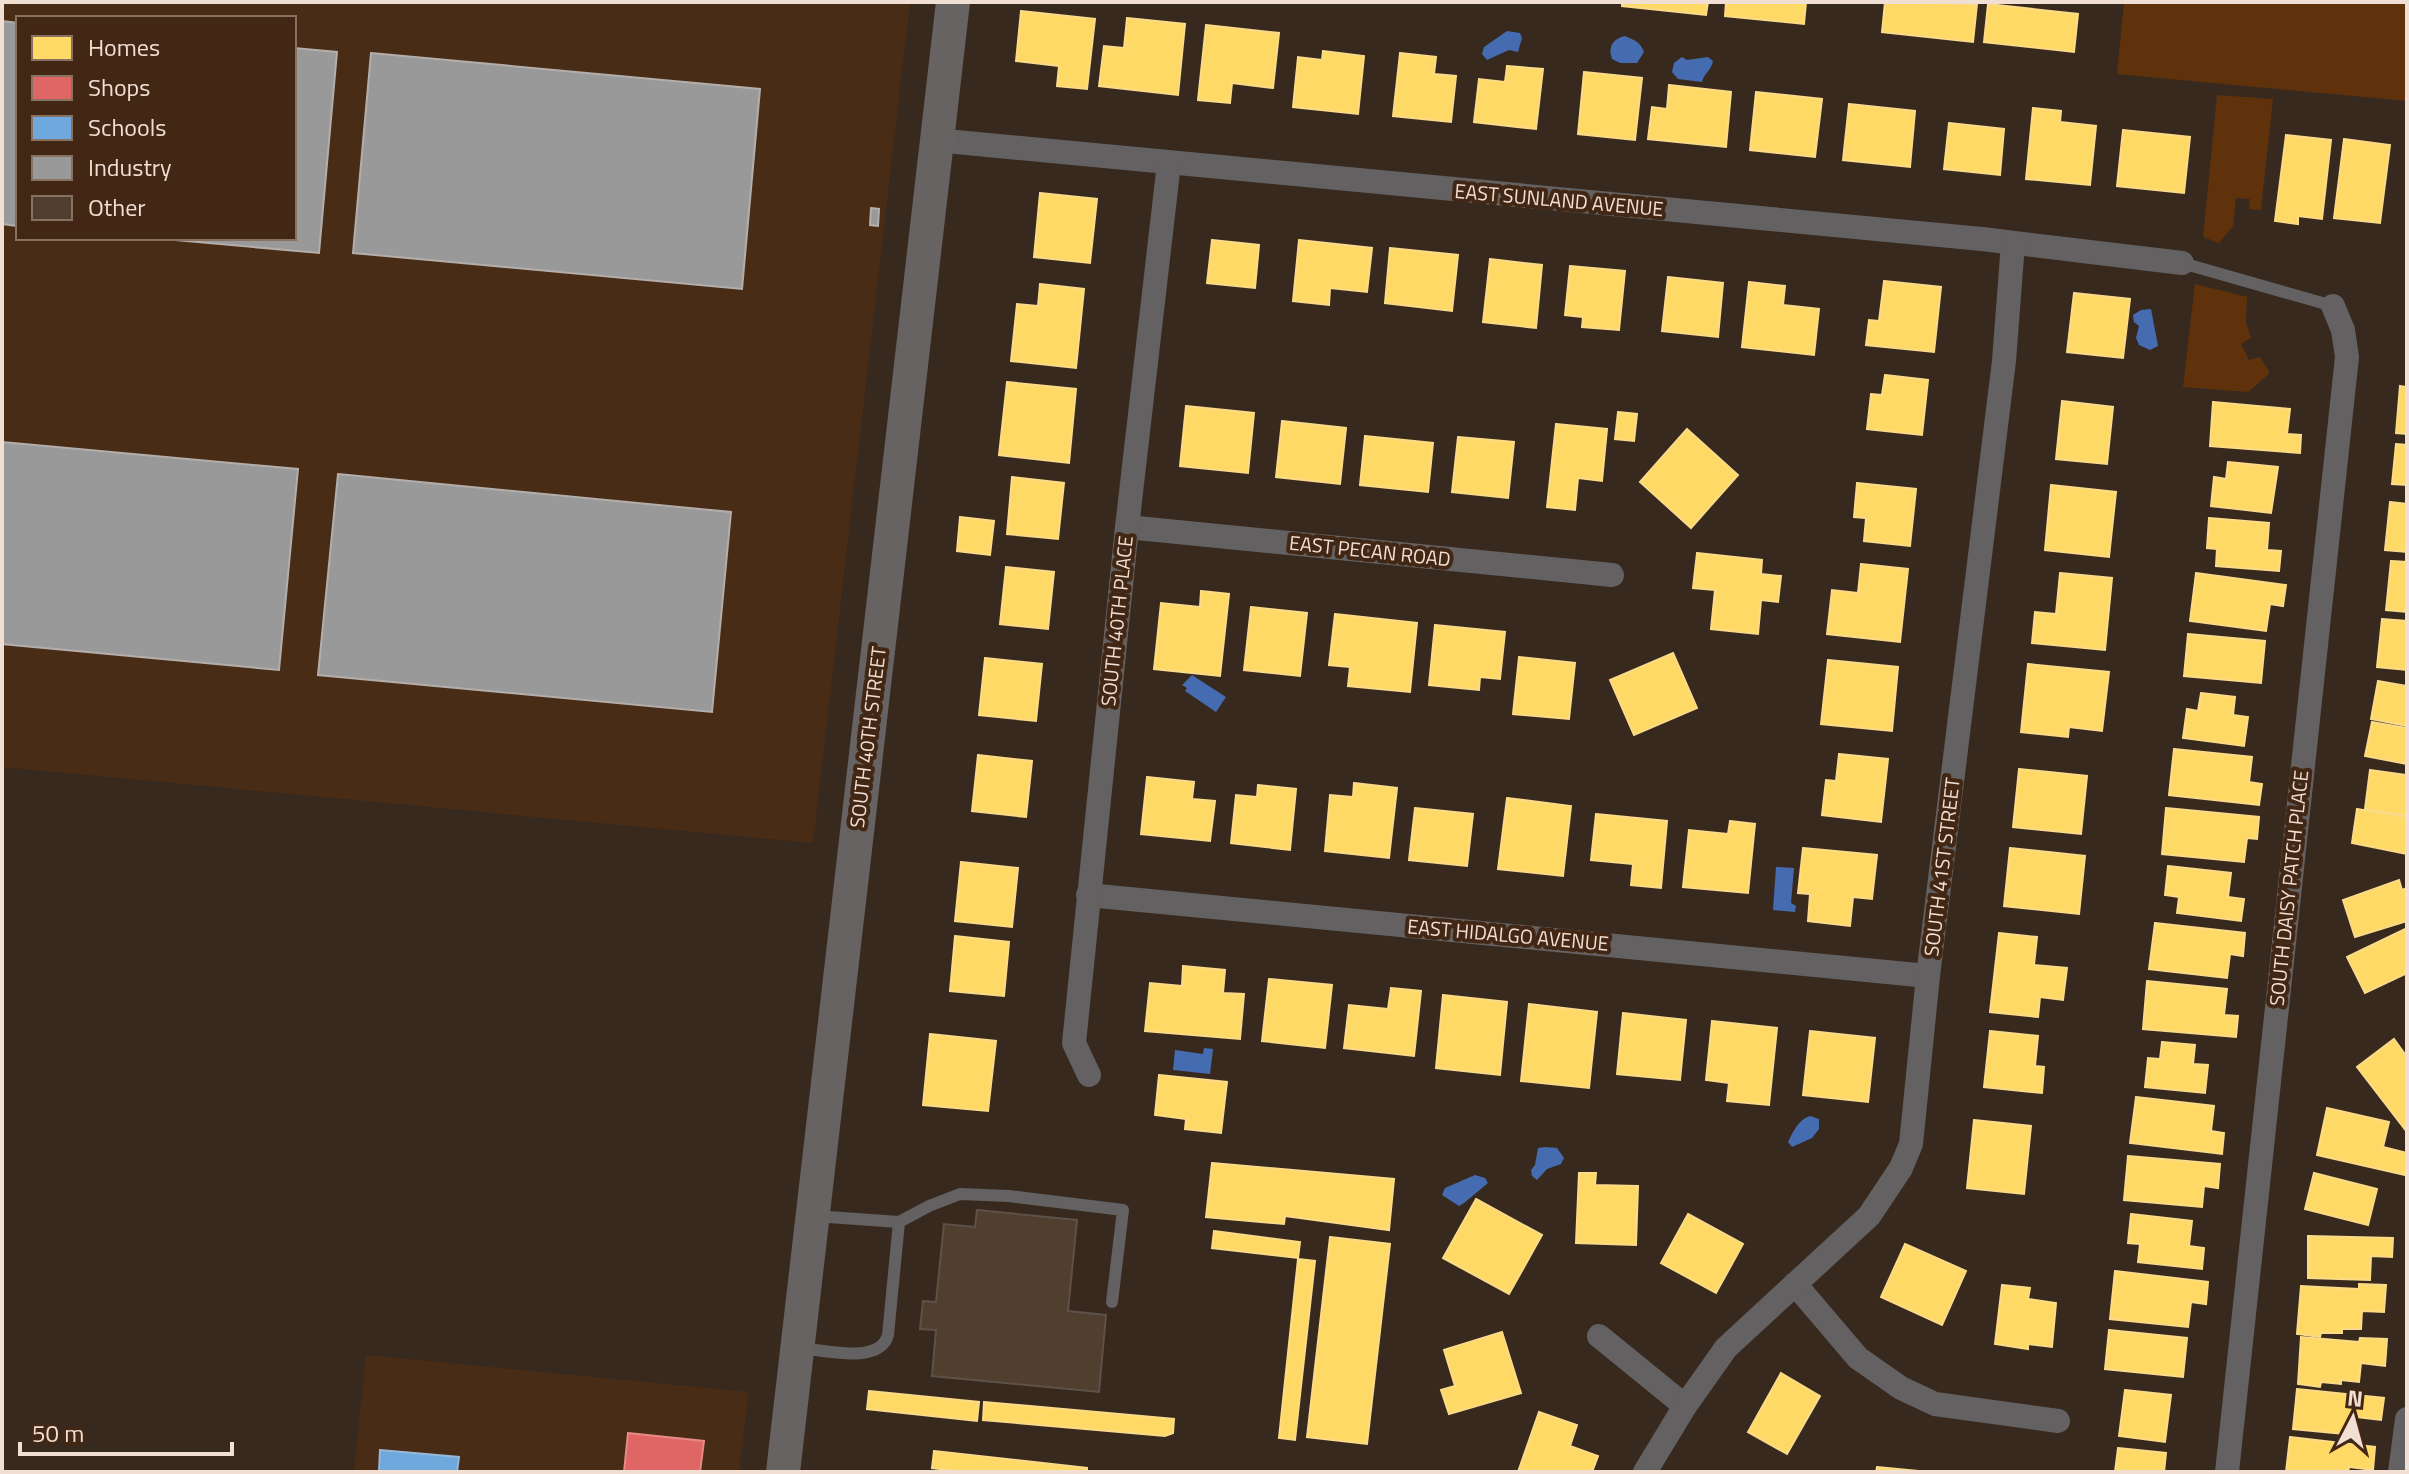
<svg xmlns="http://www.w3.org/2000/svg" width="2409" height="1474" font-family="'Titillium Web',sans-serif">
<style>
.built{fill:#492c15;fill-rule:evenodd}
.green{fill:#5f320c}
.water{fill:#456cb1}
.homes{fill:#ffd966;stroke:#fbdb87;stroke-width:2}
.shops{fill:#e06666;stroke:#e58a87;stroke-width:2}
.schools{fill:#6fa8dc;stroke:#96b8da;stroke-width:2}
.industry{fill:#999;stroke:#b3aeab;stroke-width:2}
.building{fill:#503e2f;stroke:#5e5148;stroke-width:2}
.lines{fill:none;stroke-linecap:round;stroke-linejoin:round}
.lane{stroke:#636161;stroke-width:12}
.street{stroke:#636161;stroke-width:24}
.secondary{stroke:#666362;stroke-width:34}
.labels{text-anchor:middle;stroke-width:8;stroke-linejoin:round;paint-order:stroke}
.street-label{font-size:20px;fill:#f1dfd4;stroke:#422714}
</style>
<rect width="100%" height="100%" fill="#38291e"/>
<!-- built -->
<g class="built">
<path d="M2,2h908l-97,841 -811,-76zM18,18h276v220h-276z"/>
<polygon points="366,1355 749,1392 739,1472 354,1472"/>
</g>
<!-- green -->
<g class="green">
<polygon points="2124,2 2407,2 2407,101 2117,74"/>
<polygon points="2217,95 2273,99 2261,210 2249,209 2250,199 2236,198 2233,226 2219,243 2203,237"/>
<polygon points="2195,284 2247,297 2246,322 2251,338 2241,344 2249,360 2260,357 2270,373 2248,392 2183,387"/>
</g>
<!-- water -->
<g class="water">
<polygon points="1507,31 1520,33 1522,38 1518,52 1509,50 1487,60 1482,54 1484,47"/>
<path d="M1625,36c9,4 15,5 19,16l-7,11h-17l-8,-4c-4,-12 0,-20 13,-23z"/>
<path d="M1682,57l5,3 21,-3 5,4c-2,10 -9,12 -11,21l-24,-3 -6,-7 2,-9z"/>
<polygon points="2151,309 2158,346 2150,350 2139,345 2136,338 2139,326 2134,322 2133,315 2141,310"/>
<polygon points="1192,675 1226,697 1216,712 1185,691 1187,688 1182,685"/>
<polygon points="1776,867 1794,868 1791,903 1796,906 1795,912 1773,910"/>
<polygon points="1204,1048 1213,1049 1210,1074 1173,1070 1175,1050 1203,1054"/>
<path d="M1810,1116l9,3v10l-7,9 -20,9 -4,-5c5,-10 10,-22 22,-26z"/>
<polygon points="1545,1147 1557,1148 1564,1158 1561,1164 1547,1169 1537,1180 1532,1176 1531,1170 1535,1165 1538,1148"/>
<polygon points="1475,1175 1485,1178 1488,1183 1464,1203 1459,1206 1442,1195 1445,1188"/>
</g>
<!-- homes -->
<g class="homes">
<polygon points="1622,2 1708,2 1706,15 1622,6"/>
<polygon points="1726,2 1806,2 1804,24 1725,16"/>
<polygon points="1885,2 1977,4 1973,42 1882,32"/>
<polygon points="1988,4 2078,14 2074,52 1984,42"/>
<polygon points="1021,11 1095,19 1087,89 1057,86 1059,66 1016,61"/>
<polygon points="1127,18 1185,24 1178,95 1099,86 1104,46 1124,48"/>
<polygon points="1206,25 1279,33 1273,88 1232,83 1230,103 1198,100"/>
<polygon points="1323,51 1364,56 1358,114 1293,107 1298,57 1322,60"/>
<polygon points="1400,53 1436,57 1434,74 1456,76 1451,122 1393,116"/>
<polygon points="1507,66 1543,69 1536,129 1474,122 1479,79 1505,82"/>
<polygon points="1584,72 1642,78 1635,140 1578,134"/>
<polygon points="1669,85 1731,92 1726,147 1648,139 1652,107 1667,109"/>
<polygon points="1756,92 1822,99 1815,157 1750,150"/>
<polygon points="1849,104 1915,111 1910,167 1843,160"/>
<polygon points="2033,108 2061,111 2060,122 2096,126 2090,185 2026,179"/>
<polygon points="1949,123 2004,129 2000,175 1944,169"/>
<polygon points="2123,130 2190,137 2184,193 2117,186"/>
<polygon points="2286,135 2331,140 2322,219 2298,216 2298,224 2275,221"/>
<polygon points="2344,139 2390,145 2380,223 2334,218"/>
<polygon points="1040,193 1097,199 1090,263 1034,257"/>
<polygon points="1212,240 1259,245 1255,288 1207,283"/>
<polygon points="1299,240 1372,248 1367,292 1330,288 1329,305 1293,301"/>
<polygon points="1390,248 1458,255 1452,311 1385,303"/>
<polygon points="1490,259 1542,265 1536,328 1483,322"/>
<polygon points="1570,266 1625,271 1619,330 1582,327 1583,317 1565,315"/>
<polygon points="1668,277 1723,283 1718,337 1662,331"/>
<polygon points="1884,281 1941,287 1934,352 1866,345 1869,320 1879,321"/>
<polygon points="1749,282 1785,286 1783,305 1819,309 1814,355 1742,347"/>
<polygon points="1040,284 1084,289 1076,368 1011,361 1017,304 1038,306"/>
<polygon points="2074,293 2130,299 2123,358 2067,352"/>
<polygon points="1885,375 1928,380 1922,435 1867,429 1871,394 1882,395"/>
<polygon points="1007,382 1076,389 1069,463 999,455"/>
<polygon points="2400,386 2407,387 2407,434 2396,433"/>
<polygon points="2062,401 2113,407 2107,464 2056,459"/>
<polygon points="2213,402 2290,409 2287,434 2301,435 2300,453 2210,446"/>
<polygon points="1186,406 1254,413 1248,473 1180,466"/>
<polygon points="1618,412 1637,414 1634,441 1615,439"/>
<polygon points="1282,421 1346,428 1340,484 1276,477"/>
<polygon points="1556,424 1607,429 1602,481 1578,478 1575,510 1547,507"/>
<polygon points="1687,429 1738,475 1691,528 1640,482"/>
<polygon points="1365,436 1433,443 1428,492 1360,485"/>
<polygon points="1458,437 1514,442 1508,498 1452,492"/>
<polygon points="2396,444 2407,445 2407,485 2392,484"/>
<polygon points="2228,462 2278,467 2271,513 2211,506 2214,477 2226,479"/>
<polygon points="1012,477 1064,483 1058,539 1007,534"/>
<polygon points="1857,483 1916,489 1910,546 1864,541 1866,518 1854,517"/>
<polygon points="2051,485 2116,492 2109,557 2045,550"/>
<polygon points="2390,502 2407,504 2407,552 2385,550"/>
<polygon points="960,517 994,521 990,555 957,551"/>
<polygon points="2209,518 2269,523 2267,550 2281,551 2279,571 2216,566 2217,549 2207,548"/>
<polygon points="1697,553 1762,560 1761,574 1781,576 1778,602 1761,600 1758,634 1711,629 1715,590 1693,588"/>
<polygon points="2391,561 2407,562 2407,612 2386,610"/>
<polygon points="1861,564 1908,569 1900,642 1827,634 1832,590 1858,593"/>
<polygon points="1006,567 1054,572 1048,629 1000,624"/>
<polygon points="2060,573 2112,578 2105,650 2032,643 2035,612 2056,614"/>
<polygon points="2196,573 2286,585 2283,606 2270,604 2266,631 2190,621"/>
<polygon points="1201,591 1229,594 1220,676 1154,669 1161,603 1200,607"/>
<polygon points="1251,607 1307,613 1300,676 1244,670"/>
<polygon points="1335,614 1417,623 1410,692 1348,686 1350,667 1329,665"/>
<polygon points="2382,619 2407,621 2407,670 2377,667"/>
<polygon points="1435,625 1505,632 1500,679 1480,677 1479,690 1429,685"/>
<polygon points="2188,634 2265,641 2261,683 2184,676"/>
<polygon points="1673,653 1697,708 1634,735 1610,680"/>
<polygon points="1519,657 1575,663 1569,719 1513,714"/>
<polygon points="985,658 1042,664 1036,721 979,715"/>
<polygon points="1828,660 1898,667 1892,731 1821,724"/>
<polygon points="2028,664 2109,672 2102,731 2069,727 2068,737 2021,732"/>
<polygon points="2378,681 2407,686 2407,726 2371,719"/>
<polygon points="2201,693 2235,697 2233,715 2248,717 2244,746 2183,738 2187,709 2198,711"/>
<polygon points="2372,722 2407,728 2407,764 2365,756"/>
<polygon points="2174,749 2252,757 2249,782 2262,784 2259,805 2169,795"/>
<polygon points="1839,754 1888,759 1881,822 1822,815 1826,780 1836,781"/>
<polygon points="978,755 1032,761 1026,817 972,811"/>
<polygon points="2019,769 2087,776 2081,834 2013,827"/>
<polygon points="2370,770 2407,775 2407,816 2365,809"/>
<polygon points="1147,777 1194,782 1192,799 1215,801 1210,841 1141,834"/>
<polygon points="1354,783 1397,788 1389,858 1325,851 1330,795 1353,797"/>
<polygon points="1258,785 1296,789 1290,850 1231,843 1236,795 1257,797"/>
<polygon points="1507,798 1571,806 1563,876 1498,869"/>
<polygon points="1415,808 1473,814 1467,866 1409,860"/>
<polygon points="2166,808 2259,817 2257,839 2247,838 2244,862 2162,854"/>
<polygon points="2357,809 2407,817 2407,854 2352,843"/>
<polygon points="1596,814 1667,821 1661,888 1631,885 1633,864 1591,860"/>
<polygon points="1730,821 1755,824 1748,893 1683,887 1689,830 1728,834"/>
<polygon points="1803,848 1877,855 1872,899 1853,897 1850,926 1808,921 1810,894 1798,893"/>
<polygon points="2010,848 2085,856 2079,914 2004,906"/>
<polygon points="961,862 1018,868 1012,927 955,921"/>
<polygon points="2168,866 2231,873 2228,897 2244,899 2241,921 2177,913 2179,897 2165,895"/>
<polygon points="2399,880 2402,890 2407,888 2407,921 2355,937 2343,900"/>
<polygon points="2155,923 2245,933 2243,956 2230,954 2227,978 2149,969"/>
<polygon points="2407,928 2407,973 2365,993 2347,957"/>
<polygon points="1999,933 2037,937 2034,965 2067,968 2063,1000 2040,997 2038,1017 1990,1012"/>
<polygon points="955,936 1009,942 1004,996 950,991"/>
<polygon points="1183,966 1225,970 1223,993 1244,994 1240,1039 1145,1031 1150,983 1182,986"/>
<polygon points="1269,979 1332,985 1325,1048 1262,1041"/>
<polygon points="2147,981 2227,989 2224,1015 2238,1016 2236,1037 2143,1029"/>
<polygon points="1391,988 1421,991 1414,1056 1344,1048 1349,1005 1388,1009"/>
<polygon points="1443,995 1507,1002 1500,1075 1436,1068"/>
<polygon points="1529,1004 1597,1012 1589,1088 1521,1081"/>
<polygon points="1623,1013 1686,1020 1680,1080 1617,1074"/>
<polygon points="1712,1021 1777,1028 1769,1105 1727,1101 1729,1083 1706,1080"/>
<polygon points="1810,1031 1875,1038 1868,1102 1803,1095"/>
<polygon points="1990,1031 2038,1036 2035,1066 2044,1067 2042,1093 1984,1087"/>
<polygon points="930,1034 996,1041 988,1111 923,1105"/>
<polygon points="2394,1039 2407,1057 2407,1132 2357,1067"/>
<polygon points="2162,1042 2195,1045 2193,1064 2208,1065 2205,1093 2145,1087 2148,1058 2160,1059"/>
<polygon points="1159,1075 1227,1082 1221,1133 1185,1129 1186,1119 1155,1115"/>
<polygon points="2136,1097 2214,1106 2211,1131 2224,1133 2222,1154 2130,1143"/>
<polygon points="2327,1108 2389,1122 2383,1147 2407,1153 2405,1175 2317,1155"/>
<polygon points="1974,1120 2031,1126 2024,1194 1967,1188"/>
<polygon points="2128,1156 2220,1164 2218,1188 2204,1186 2202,1207 2124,1200"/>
<polygon points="1212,1163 1394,1179 1389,1230 1285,1216 1284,1224 1206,1217"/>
<polygon points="1579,1173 1596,1173 1595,1185 1638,1186 1636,1245 1576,1243"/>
<polygon points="2314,1173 2377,1189 2368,1225 2305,1209"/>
<polygon points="1476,1199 1542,1235 1509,1294 1443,1258"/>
<polygon points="1688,1214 1743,1244 1716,1293 1661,1263"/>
<polygon points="2131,1214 2192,1221 2189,1246 2204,1248 2202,1269 2138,1262 2140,1244 2128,1243"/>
<polygon points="1214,1231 1300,1242 1298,1258 1212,1248"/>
<polygon points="2308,1236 2393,1238 2392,1257 2371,1256 2370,1280 2308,1278"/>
<polygon points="1330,1237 1390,1244 1367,1444 1307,1437"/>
<polygon points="1905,1244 1966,1271 1942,1325 1881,1297"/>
<polygon points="1298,1259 1315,1261 1295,1440 1279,1438"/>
<polygon points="2115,1271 2208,1282 2206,1304 2191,1302 2188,1327 2110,1319"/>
<polygon points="2359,1284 2386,1285 2384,1312 2362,1311 2361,1329 2342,1329 2342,1333 2321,1333 2320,1337 2297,1334 2301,1286 2359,1289"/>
<polygon points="2002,1285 2030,1288 2028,1299 2056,1303 2052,1347 2028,1344 2028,1349 1995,1344"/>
<polygon points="2109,1330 2187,1338 2183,1377 2105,1369"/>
<polygon points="1502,1332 1521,1393 1449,1414 1441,1390 1455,1386 1444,1350"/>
<polygon points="2301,1337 2359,1342 2360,1338 2387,1339 2385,1366 2361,1363 2359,1382 2341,1380 2341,1384 2321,1382 2320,1387 2298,1384"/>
<polygon points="1781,1373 1820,1396 1787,1454 1748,1432"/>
<polygon points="2297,1389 2384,1398 2381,1420 2356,1417 2354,1435 2293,1429"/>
<polygon points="2125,1390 2171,1395 2165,1442 2119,1436"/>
<polygon points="869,1391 979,1402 977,1421 867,1409"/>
<polygon points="984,1402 1174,1419 1173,1433 1165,1436 983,1420"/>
<polygon points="1539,1412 1577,1425 1570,1446 1598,1456 1592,1472 1518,1472"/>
<polygon points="2290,1437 2375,1447 2373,1470 2349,1467 2348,1472 2286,1472"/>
<polygon points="2118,1448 2166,1453 2164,1472 2115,1472"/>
<polygon points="934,1451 1087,1468 1087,1472 966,1472 932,1468"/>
<polygon points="1877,1467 1929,1472 1876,1472"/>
</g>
<!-- shops -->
<polygon class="shops" points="628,1433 704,1441 700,1472 624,1472"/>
<!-- schools -->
<polygon class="schools" points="380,1450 459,1457 457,1472 379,1472"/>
<!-- industry -->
<g class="industry">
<polygon points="2,21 18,23 18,226 2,224"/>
<polygon points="294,48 337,52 319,253 153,238 294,238"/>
<polygon points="371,53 760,89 742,289 353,253"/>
<polygon points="871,208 879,209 878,226 870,225"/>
<polygon points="2,442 298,469 279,670 2,644"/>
<polygon points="338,474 731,512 712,712 318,675"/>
</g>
<!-- building -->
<polygon class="building" points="977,1210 1077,1220 1068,1311 1106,1315 1099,1392 932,1376 936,1330 920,1329 923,1301 936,1302 944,1224 975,1227"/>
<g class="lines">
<!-- lane -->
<g class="lane">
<polyline points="2182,263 2333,306"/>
<polyline points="814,1216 899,1222 929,1206 960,1194 1009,1196 1123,1210 1112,1302"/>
<path d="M799,1348c25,2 81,17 89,-13l11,-113"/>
</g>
<!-- street -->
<g class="street">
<polyline points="935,140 1982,239 2182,263"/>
<polyline points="1127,527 1612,575"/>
<polyline points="1088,895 1928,976"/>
<polyline points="1089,1075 1074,1043 1127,527 1169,163"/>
<polyline points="1795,1284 1858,1358 1901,1388 1935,1404 2058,1421"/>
<polyline points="1599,1336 1685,1406"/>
<polyline points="1645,1472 1685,1406 1726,1348 1869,1216 1901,1168 1911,1144 1928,976 2004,361 2013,243"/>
<polyline points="2227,1472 2347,357 2343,330 2333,306"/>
<polyline points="2400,1472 2407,1419"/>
</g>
<!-- secondary -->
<polyline class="secondary" points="783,1472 953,2"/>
</g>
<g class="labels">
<!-- street labels -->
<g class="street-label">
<text transform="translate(1559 200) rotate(5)" y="7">EAST SUNLAND AVENUE</text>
<text transform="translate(1370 551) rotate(6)" y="7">EAST PECAN ROAD</text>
<text transform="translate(1117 621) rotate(-84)" y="7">SOUTH 40TH PLACE</text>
<text transform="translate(868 737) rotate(-83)" y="7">SOUTH 40TH STREET</text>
<text transform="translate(1942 867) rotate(-83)" y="7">SOUTH 41ST STREET</text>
<text transform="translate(2289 888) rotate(-84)" y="7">SOUTH DAISY PATCH PLACE</text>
<text transform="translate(1508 935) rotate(5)" y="7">EAST HIDALGO AVENUE</text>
</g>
</g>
<!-- border -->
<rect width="2409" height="1474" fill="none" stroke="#f1dfd4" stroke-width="8"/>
<!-- legend -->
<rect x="16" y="16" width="280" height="224" fill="#422714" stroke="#887161" stroke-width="2"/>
<rect x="32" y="36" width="40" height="24" fill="#ffd966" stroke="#887161" stroke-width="2"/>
<text x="88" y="56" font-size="24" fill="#f1dfd4">Homes</text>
<rect x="32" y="76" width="40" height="24" fill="#e06666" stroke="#887161" stroke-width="2"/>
<text x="88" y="96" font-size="24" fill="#f1dfd4">Shops</text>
<rect x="32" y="116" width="40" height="24" fill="#6fa8dc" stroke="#887161" stroke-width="2"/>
<text x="88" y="136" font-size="24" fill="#f1dfd4">Schools</text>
<rect x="32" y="156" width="40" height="24" fill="#999999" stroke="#887161" stroke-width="2"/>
<text x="88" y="176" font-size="24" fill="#f1dfd4">Industry</text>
<rect x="32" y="196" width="40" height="24" fill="#503e2f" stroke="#887161" stroke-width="2"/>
<text x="88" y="216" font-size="24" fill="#f1dfd4">Other</text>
<!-- north arrow -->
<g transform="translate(2353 1418) rotate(6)" stroke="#422714" stroke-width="6" paint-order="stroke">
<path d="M0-6L14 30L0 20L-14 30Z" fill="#f1dfd4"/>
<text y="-12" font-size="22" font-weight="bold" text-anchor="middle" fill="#f1dfd4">N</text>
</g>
<!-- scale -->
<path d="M20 1442v12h212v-12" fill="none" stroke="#f1dfd4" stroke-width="4"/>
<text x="32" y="1442" font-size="24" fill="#f1dfd4" stroke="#422714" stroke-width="6" paint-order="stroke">50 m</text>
</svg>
